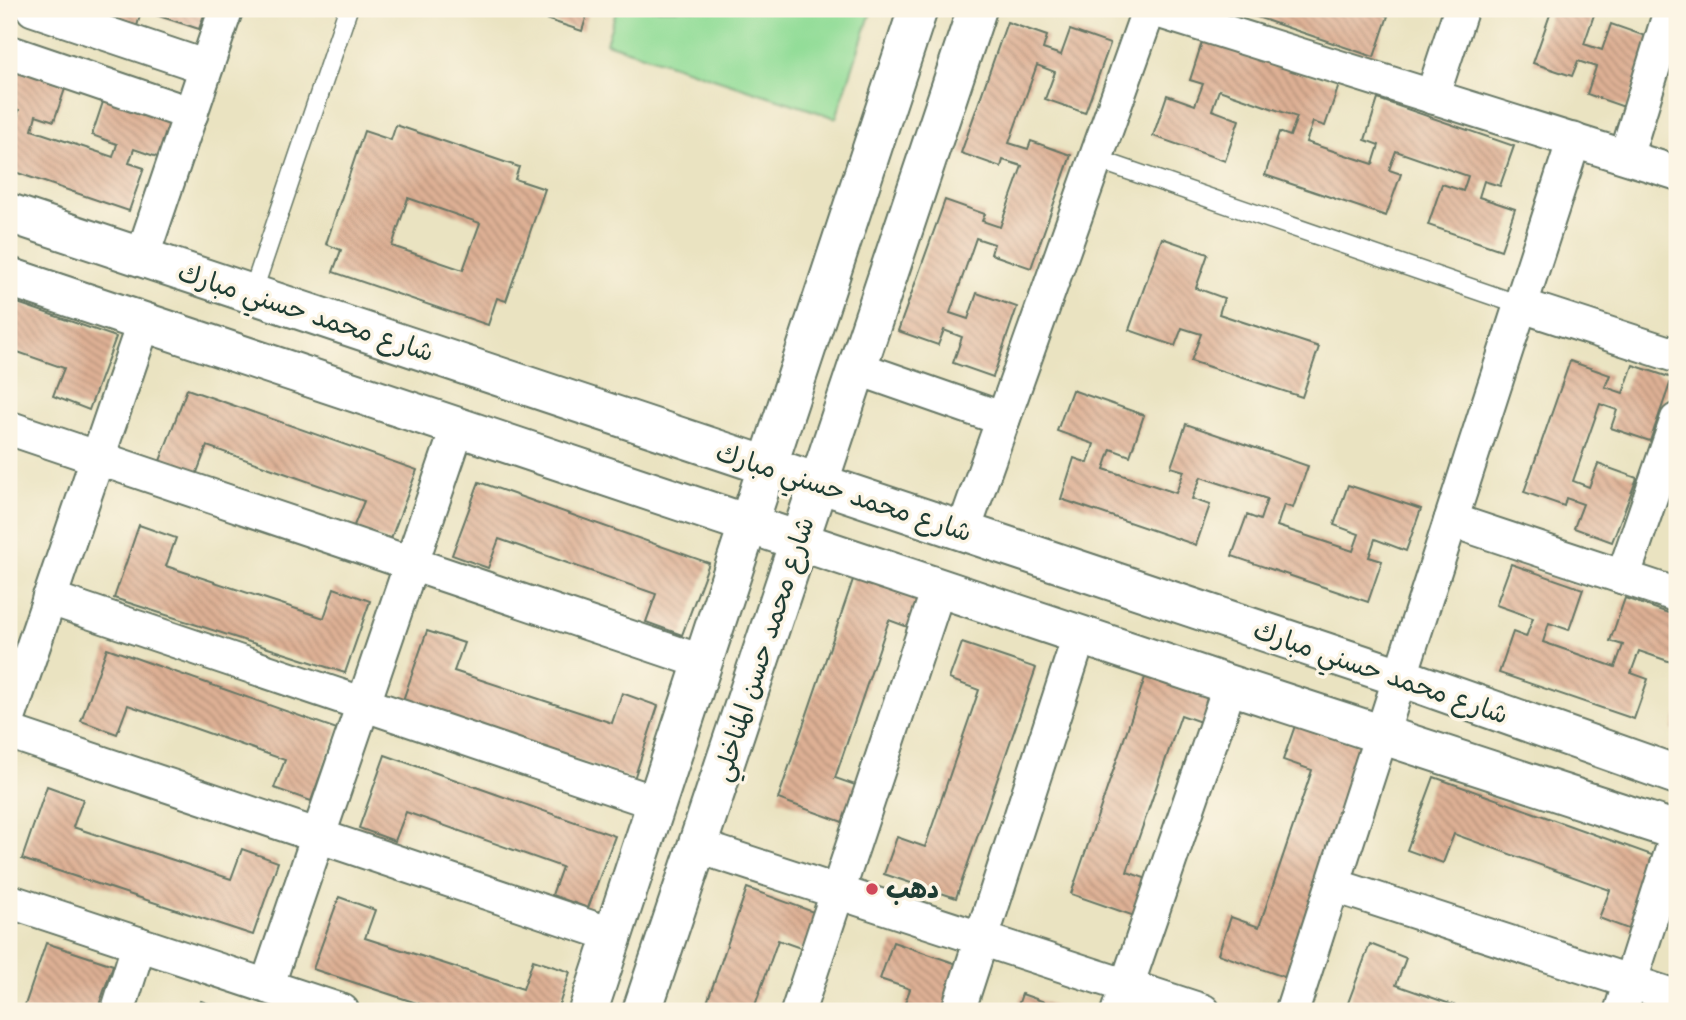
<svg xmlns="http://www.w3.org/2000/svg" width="1686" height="1020" font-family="Mynerve,'Playpen Sans Arabic',sans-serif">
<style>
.green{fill:#93dd98;stroke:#598d66;stroke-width:2}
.building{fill:url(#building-back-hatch);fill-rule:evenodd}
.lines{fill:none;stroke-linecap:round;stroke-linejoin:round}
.service-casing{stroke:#667765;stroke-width:21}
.minor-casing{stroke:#667765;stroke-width:37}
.tertiary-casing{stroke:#667765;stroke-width:42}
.service{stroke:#fff;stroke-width:18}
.minor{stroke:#fff;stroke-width:33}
.tertiary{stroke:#fff;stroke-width:38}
.poi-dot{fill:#d1495b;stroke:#fcf5e5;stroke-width:2.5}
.labels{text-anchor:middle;stroke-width:7;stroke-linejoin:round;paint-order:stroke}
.street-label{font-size:26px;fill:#1f3d34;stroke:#fcf5e5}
.poi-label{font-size:26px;font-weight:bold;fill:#1f3d34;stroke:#fcf5e5;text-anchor:start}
</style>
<defs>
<pattern id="building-back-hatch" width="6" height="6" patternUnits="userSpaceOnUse" patternTransform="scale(1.75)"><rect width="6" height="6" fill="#deb094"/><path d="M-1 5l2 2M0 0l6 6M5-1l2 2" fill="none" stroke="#b3907a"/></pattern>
</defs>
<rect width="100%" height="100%" fill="#fcf5e5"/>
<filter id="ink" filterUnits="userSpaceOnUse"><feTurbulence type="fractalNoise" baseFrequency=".0143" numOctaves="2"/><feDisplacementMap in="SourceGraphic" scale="14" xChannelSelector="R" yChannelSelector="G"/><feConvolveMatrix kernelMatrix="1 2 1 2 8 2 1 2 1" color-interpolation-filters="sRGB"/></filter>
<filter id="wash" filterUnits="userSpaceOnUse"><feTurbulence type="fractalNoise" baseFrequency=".00686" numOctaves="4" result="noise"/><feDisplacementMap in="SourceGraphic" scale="28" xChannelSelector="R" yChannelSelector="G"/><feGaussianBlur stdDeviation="1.57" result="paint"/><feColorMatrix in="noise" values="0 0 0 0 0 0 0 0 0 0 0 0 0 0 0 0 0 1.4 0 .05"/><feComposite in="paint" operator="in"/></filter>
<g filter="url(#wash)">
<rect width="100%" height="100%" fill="#eae3c1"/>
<!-- green -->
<polygon class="green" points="617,9 872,9 836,118 606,43"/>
<g id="blocks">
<!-- building -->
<g class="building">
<polygon points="100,9 142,9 137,26 98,13"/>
<polygon points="158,9 206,9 199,29 156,15"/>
<polygon points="515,9 589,9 582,31"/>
<polygon points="1240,9 1377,9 1376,12 1388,16 1374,57 1239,11"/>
<polygon points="1552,9 1596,9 1584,44 1602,50 1611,24 1651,38 1627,108 1587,94 1596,67 1578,61 1572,76 1533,63"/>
<polygon points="1007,22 1047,36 1043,49 1061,55 1070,30 1110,44 1085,113 1045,99 1055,72 1037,65 1009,143 1028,149 1031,141 1071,155 1031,268 991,254 994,244 976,238 950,313 968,319 977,293 1017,307 993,377 953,363 962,337 944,330 938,345 898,331 945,200 985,214 982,221 1000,227 1022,166 1003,160 1001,167 961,153"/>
<polygon points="1203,39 1339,85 1325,126 1313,122 1306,142 1373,164 1379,145 1365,140 1378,99 1514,146 1500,186 1484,181 1479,197 1515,209 1501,250 1428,225 1442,184 1463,191 1468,176 1396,151 1389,170 1401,174 1386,216 1265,175 1279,132 1290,136 1297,117 1219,90 1212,110 1239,120 1225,161 1153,136 1167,95 1195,105 1203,84 1190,80"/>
<polygon points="9,64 67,83 54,121 36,115 32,130 113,157 117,144 92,135 105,96 174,120 160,158 134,149 129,163 144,168 129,211 9,170 9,122 15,124 19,110 9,106"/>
<path d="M396,125l123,42 -4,12 30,10 -39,112 -9,-3 -9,27 -155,-53 8,-22 -15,-6 38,-113 27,9zM408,198l72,25 -17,47 -71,-24z"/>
<polygon points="1162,238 1208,254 1196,288 1224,298 1219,314 1319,347 1302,397 1191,361 1201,334 1182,328 1175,346 1129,330"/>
<polygon points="9,300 116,337 89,410 53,396 64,368 9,349"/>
<polygon points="1570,361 1610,375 1605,387 1623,393 1633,365 1672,378 1650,441 1611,428 1617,410 1600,404 1573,481 1589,487 1598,464 1637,478 1612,542 1574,528 1583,504 1566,498 1564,506 1524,492"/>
<polygon points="187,389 417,470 390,541 353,528 364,501 207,446 196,475 160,461"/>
<polygon points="1072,390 1144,415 1130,456 1111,449 1104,469 1176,493 1184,471 1171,467 1186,424 1308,466 1293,508 1284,505 1277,526 1353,551 1359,534 1334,525 1348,485 1421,509 1406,551 1375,539 1369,557 1382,561 1368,602 1232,556 1247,515 1260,520 1267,499 1201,477 1192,499 1210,505 1196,545 1061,499 1074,458 1088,463 1094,444 1057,431"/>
<polygon points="479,482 709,563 682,635 646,622 656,594 499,539 488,568 452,555"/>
<polygon points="139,525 176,538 166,566 324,618 334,588 370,601 345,673 114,598"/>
<polygon points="1511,564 1583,589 1569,630 1549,623 1543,642 1615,667 1623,645 1610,641 1625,598 1677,616 1677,664 1639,651 1631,673 1648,679 1634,719 1499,673 1513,632 1526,637 1533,618 1496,605"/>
<polygon points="857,568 930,594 916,630 889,620 835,778 864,788 851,825 778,799"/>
<polygon points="427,631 464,643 454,671 612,723 622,693 658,706 634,779 402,703"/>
<polygon points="962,643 1036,668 956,898 884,874 897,837 925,847 979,690 949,679"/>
<polygon points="107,648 337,729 311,801 274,788 285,760 128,705 117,734 81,721"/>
<polygon points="1150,663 1222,688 1209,725 1181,715 1127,872 1156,882 1143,919 1071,894"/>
<polygon points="1677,714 1677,732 1672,730"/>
<polygon points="1296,723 1369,748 1290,979 1218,954 1231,917 1259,927 1312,770 1283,760"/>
<polygon points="385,755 615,836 588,908 552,895 562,867 406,812 395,841 359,828"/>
<polygon points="1434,777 1663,859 1636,932 1599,918 1610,890 1454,834 1443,863 1407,850"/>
<polygon points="47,786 83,799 73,827 231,879 242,849 278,862 253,935 22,859"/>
<polygon points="747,888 819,914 806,950 778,940 753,1011 704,1011"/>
<polygon points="339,897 375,910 365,938 523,989 533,960 570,972 557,1011 441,1011 313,969"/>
<polygon points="893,942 966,967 951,1011 902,1011 910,989 880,979"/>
<polygon points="46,943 113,965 97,1011 23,1011"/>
<polygon points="1370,944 1406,958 1396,985 1470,1011 1345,1011"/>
<polygon points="1022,994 1070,1011 1016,1011"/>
<polygon points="201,1001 228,1011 197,1011"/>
</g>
</g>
</g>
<g filter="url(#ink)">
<use href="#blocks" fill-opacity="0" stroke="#667765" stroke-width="2"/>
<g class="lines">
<defs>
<g id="service">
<polyline points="1096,159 1520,305"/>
<polyline points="252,294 348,9"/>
</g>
<g id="minor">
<polyline points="33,9 206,67"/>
<polyline points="1152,9 1677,173"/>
<polyline points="9,52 191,114"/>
<polyline points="1432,97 1461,9"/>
<polyline points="1626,156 1671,9"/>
<polyline points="142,257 226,9"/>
<polyline points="1520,305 1677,356"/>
<polyline points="857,368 1003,419"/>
<polyline points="9,428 703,662"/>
<polyline points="1451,520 1677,595"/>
<polyline points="963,532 1149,9"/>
<polyline points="1623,577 1677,420"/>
<polyline points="49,598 657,803"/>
<polyline points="9,717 144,322"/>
<polyline points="9,732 613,935"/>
<polyline points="697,846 1203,1011"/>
<polyline points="1333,885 1677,997"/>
<polyline points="9,901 342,1011"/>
<polyline points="267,986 458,427"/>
<polyline points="118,1011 139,944"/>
<polyline points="798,1011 939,587"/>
<polyline points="958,1011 1080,634"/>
<polyline points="1118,1011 1230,685"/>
<polyline points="1292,1011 1574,140"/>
<polyline points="1621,1011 1677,835"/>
</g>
<g id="tertiary">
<polyline points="9,213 1400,677 1677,775"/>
<polyline points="9,277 1230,685 1677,831"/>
<polyline points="588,1011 918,9"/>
<polyline points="642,1011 977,9"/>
</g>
</defs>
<!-- service casing -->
<use href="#service" class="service-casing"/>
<!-- minor casing -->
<use href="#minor" class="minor-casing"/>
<!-- tertiary casing -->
<use href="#tertiary" class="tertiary-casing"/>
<!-- service -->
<use href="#service" class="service"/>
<!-- minor -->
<use href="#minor" class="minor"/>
<!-- tertiary -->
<use href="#tertiary" class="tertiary"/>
</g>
</g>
<!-- markers -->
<circle class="poi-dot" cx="872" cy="889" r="7"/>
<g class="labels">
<!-- street labels -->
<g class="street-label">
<text transform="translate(306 312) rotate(18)" y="9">شارع محمد حسني مبارك</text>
<text transform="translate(844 492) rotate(18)" y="9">شارع محمد حسني مبارك</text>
<text transform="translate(763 649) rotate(-72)" y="9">شارع محمد حسن المناخلي</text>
<text transform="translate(1381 672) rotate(19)" y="9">شارع محمد حسني مبارك</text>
</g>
<!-- poi labels -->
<g class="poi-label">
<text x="886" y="898">دهب</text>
</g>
</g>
<!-- margin -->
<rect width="1686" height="1020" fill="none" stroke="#fcf5e5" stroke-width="35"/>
</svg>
